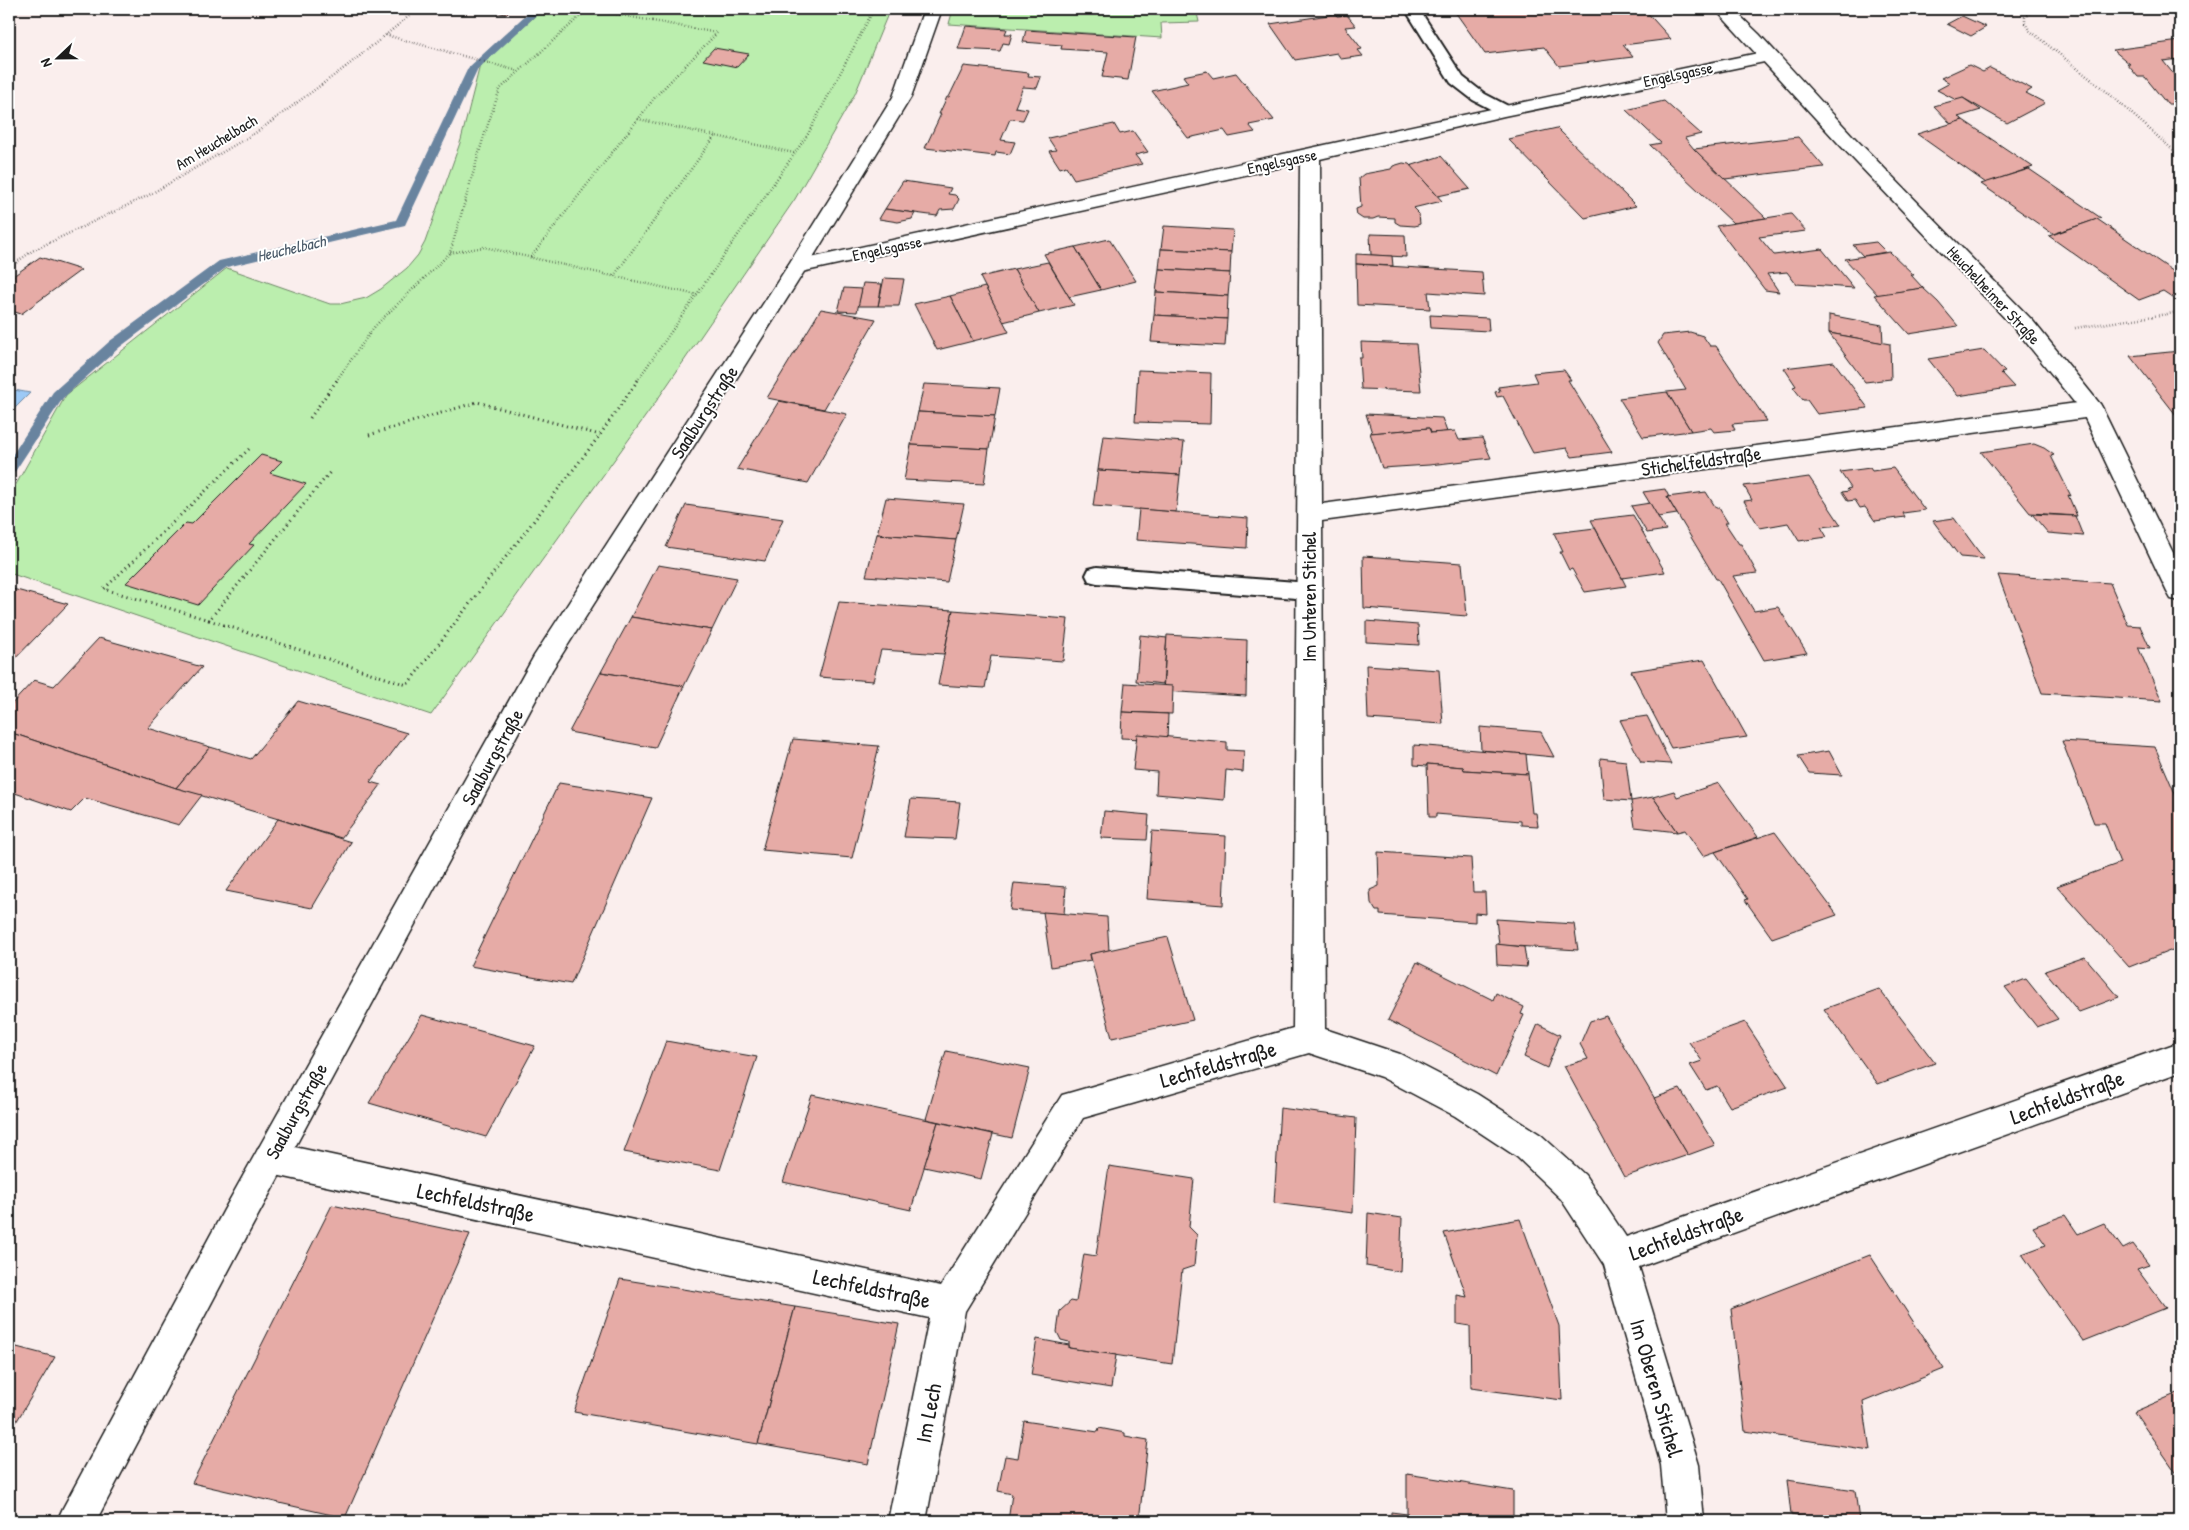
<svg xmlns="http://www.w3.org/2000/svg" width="2189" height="1530" font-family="'Patrick Hand',sans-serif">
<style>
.green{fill:#bbeeae;stroke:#6c8565}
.water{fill:#9cc9f6;stroke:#69849f}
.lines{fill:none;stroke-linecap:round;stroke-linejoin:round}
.stream{fill:#69849f;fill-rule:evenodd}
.building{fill:#e6aba6;stroke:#1c1c1c}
.service-casing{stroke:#1c1c1c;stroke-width:4}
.minor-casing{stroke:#1c1c1c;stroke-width:3}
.tertiary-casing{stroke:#1c1c1c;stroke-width:3}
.path-far1{stroke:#1c1c1c;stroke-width:2.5;stroke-dasharray:0.5 2.5;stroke-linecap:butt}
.path{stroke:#1c1c1c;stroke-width:3;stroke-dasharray:1 4;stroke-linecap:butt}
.service{fill:#fff;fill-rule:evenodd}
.minor{fill:#fff;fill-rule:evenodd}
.tertiary{fill:#fff;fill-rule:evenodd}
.labels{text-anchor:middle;stroke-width:4;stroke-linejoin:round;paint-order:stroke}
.far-street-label{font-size:16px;fill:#1c1c1c;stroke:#fff}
.far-water-label{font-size:16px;font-style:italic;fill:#495968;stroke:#fff}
.street-label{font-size:19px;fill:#1c1c1c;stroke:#fff}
.near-street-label{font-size:22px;fill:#1c1c1c;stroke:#fff}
</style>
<rect width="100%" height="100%" fill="#faeeed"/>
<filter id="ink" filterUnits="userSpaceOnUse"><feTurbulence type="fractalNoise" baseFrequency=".02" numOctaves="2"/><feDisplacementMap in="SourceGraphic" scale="10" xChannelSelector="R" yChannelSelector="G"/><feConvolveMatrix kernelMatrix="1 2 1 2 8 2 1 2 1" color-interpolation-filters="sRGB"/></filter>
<g filter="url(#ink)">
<!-- green -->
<g class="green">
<polygon points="543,9 890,9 855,94 795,199 655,403 431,715 9,573 9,497 66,395 227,268 330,304 340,304 366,298 381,289 407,268 418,255 425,242 461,140 480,65"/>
<polygon points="953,9 1196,9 1199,22 1161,23 1162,38 949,24"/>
</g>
<!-- water -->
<polygon class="water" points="9,389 30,393 9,414"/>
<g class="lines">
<!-- stream -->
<polygon class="stream" points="532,9 543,9 478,69 405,225 227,267 120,347 63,398 14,473 9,475 9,460 53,392 110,341 219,261 396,220 468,68"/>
</g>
<!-- building -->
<g class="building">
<polygon points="480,9 511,9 506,14"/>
<polygon points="1453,9 1644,9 1671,39 1623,45 1633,57 1559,66 1544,47 1485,54"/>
<polygon points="1335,14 1337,16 1347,15 1356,26 1345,27 1362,49 1358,50 1363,56 1341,59 1337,53 1295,60 1270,24"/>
<polygon points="1962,16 1986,27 1971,36 1947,24"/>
<polygon points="966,26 1007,29 1005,34 1012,34 1009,44 1003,43 1000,51 958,49"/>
<polygon points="1026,30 1136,37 1128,80 1102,77 1108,52 1061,49 1062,45 1023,42"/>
<polygon points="2180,41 2180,59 2163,61 2180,82 2180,104 2167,104 2145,77 2138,77 2127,64 2130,64 2113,50"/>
<polygon points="714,48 749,54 737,67 703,60"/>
<polygon points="1969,65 1983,72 1990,68 2032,89 2026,93 2045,103 2007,123 1963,98 1958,101 1937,90 1950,83 1941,78"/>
<polygon points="964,66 1029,73 1028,76 1041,77 1037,88 1023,87 1015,107 1028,109 1023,120 1010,119 1001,140 1015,142 1010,154 996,152 995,156 925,148 941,114 939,114 947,97 949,97"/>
<polygon points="1207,71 1213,78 1236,73 1274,120 1249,125 1255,132 1229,137 1224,130 1188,138 1152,91 1188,83 1183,76"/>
<polygon points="1963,98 1981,110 1958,117 1963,120 1951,124 1934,106"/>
<polygon points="1664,101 1701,134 1685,138 1694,149 1766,218 1733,223 1650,145 1661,143 1626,110"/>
<polygon points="1963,120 2033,167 1986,183 1917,134"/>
<polygon points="1114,124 1120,134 1133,131 1148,152 1135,155 1142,164 1074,179 1066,166 1060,168 1049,151 1056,150 1048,138"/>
<polygon points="1557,128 1636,206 1585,218 1508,139"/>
<polygon points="1798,137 1824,167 1725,179 1694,149"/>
<polygon points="1441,156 1470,189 1438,196 1410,166"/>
<polygon points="1403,163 1409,164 1442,201 1413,208 1419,214 1420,224 1415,226 1400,225 1395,222 1395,218 1378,217 1373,219 1363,219 1357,215 1356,209 1361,207 1359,178 1364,174 1391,169 1393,166"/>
<polygon points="2029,169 2101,218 2053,234 1981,184"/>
<polygon points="903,181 951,188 948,194 955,195 959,199 954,209 940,210 937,216 885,209"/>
<polygon points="885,209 915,213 912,219 898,222 879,219"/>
<polygon points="1791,214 1806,231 1759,237 1774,255 1822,249 1854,288 1796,284 1787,272 1767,274 1779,292 1765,290 1716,226"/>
<polygon points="2097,219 2180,276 2180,294 2172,297 2163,291 2139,300 2049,236"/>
<polygon points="1164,226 1233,230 1231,252 1161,249"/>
<polygon points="1370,234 1405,235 1406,257 1371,255"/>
<polygon points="1109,239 1136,281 1101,290 1075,247"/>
<polygon points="1876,242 1886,252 1863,256 1853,245"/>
<polygon points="1075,247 1101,290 1069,297 1044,254"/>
<polygon points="1161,249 1231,252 1230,273 1159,269"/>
<polygon points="1890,252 1914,275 1911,275 1923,288 1878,295 1845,259"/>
<polygon points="1356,254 1392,256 1393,266 1356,264"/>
<polygon points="40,257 81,270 21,314 9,310 9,279"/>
<polygon points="1048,262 1074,305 1039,313 1014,269"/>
<polygon points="1356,264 1482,272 1484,296 1428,292 1430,309 1357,305"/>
<polygon points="1014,269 1039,313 1003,322 980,277"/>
<polygon points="1159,269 1230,273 1228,296 1156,292"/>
<polygon points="884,278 904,279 899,306 878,306"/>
<polygon points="863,283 882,284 878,306 858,306"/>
<polygon points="985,287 1009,332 973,341 950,296"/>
<polygon points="844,288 862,289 857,312 838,311"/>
<polygon points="1923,288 1938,302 1958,326 1909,334 1874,295"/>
<polygon points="1156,292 1228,296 1227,319 1154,315"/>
<polygon points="950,296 973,341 937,350 914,304"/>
<polygon points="821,309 876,319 824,409 767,398"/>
<polygon points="1154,315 1227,319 1225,346 1151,342"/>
<polygon points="1430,315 1488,318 1489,331 1431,328"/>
<polygon points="1829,315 1882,325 1883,343 1829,333"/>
<polygon points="1690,332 1703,336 1710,346 1716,346 1767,421 1732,424 1735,430 1714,432 1711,428 1691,431 1667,392 1686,390 1658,343 1663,335"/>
<polygon points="1829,333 1890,344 1891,379 1865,382"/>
<polygon points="1361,342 1416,344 1421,391 1361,389 1359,358 1362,358"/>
<polygon points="1984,350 2005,372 2001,373 2014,387 1958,396 1928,359"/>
<polygon points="2180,351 2180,420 2130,356"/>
<polygon points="1834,362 1868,408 1817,414 1807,400 1803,400 1793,387 1796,386 1784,368"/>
<polygon points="1138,370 1211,373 1210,424 1135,422"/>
<polygon points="1564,370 1571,380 1568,380 1612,452 1572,457 1567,448 1533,453 1503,396 1497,397 1495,392 1500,391 1498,387 1537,382 1533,373"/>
<polygon points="924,384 1000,388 995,416 918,412"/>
<polygon points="1667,392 1691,431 1643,437 1619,398"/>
<polygon points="779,401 847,414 808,483 737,469"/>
<polygon points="918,412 995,416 989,449 911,445"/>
<polygon points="1366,414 1442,418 1447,432 1431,433 1429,428 1372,433"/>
<polygon points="1429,428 1431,433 1455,431 1459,440 1482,438 1491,458 1429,465 1382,468 1370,433"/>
<polygon points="1103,436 1184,442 1180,475 1098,470"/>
<polygon points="2034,444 2044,448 2054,455 2051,456 2071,496 2068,495 2077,516 2030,513 1981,452"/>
<polygon points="911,445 989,449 984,484 904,480"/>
<polygon points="261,455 282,461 270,473 306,484 249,544 254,545 198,605 126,583 186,523 192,524"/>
<polygon points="1870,468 1872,471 1893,468 1925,510 1903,513 1905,517 1875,521 1865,507 1860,508 1855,500 1848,501 1842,492 1849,491 1847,489 1851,488 1840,472"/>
<polygon points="1098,470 1180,475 1176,512 1093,506"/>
<polygon points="1809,477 1841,525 1821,527 1827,537 1799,541 1788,523 1760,528 1744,501 1752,500 1744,486"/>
<polygon points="1665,489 1669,497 1667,497 1677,514 1658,517 1643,492"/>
<polygon points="1706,492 1716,508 1719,508 1728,523 1725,523 1739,544 1741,544 1757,573 1733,576 1754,611 1778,607 1807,653 1764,660 1718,579 1716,579 1667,497"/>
<polygon points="886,498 964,504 956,540 877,534"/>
<polygon points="1650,503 1658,517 1666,530 1647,533 1631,506"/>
<polygon points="686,505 783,519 765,561 666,547"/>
<polygon points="1139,509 1248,518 1247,548 1136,540"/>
<polygon points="2032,514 2075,516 2083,536 2048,533"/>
<polygon points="1633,515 1665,572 1622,578 1591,520"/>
<polygon points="1954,518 1984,559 1960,557 1933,521"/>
<polygon points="1595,528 1622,578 1626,586 1585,592 1572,569 1569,570 1560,552 1563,552 1554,533"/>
<polygon points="877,534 956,540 947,582 866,576"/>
<polygon points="1363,556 1462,563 1467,616 1364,608"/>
<polygon points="658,565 737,578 712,630 631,617"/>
<polygon points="1998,575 2110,583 2128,625 2140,626 2150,648 2138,647 2162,701 2042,693"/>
<polygon points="9,588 68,604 9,665"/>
<polygon points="839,602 953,610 944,654 881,650 873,681 819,677"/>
<polygon points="953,610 1068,619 1063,661 991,656 985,688 938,685"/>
<polygon points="631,617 712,630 684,686 601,672"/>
<polygon points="1366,621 1418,625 1419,645 1366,642"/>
<polygon points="1140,635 1167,638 1163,684 1136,681"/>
<polygon points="1167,635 1247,640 1246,696 1163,691"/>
<polygon points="99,638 202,667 148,728 210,747 176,788 9,732 9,707 34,680 54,686"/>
<polygon points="1704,660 1747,737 1671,748 1631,671"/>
<polygon points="1366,665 1439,670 1443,724 1368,719"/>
<polygon points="601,672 684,686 655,748 569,732"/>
<polygon points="1125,683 1173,686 1172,714 1122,712"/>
<polygon points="298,701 407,733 370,782 381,785 341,838 176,788 210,747 251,759"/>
<polygon points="1122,712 1168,714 1167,740 1121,738"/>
<polygon points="1647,716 1671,764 1641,762 1620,720"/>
<polygon points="1480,727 1541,732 1554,757 1481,750"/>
<polygon points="9,732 176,788 202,795 179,825 85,798 71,812 9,791"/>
<polygon points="1137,734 1227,742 1227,750 1244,751 1243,772 1226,770 1224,800 1156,794 1157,772 1133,770"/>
<polygon points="793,739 879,746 852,858 762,850"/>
<polygon points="2062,741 2155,747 2180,805 2180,947 2129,967 2057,886 2120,863 2105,823 2094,823"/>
<polygon points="1414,745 1526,754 1528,774 1464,770 1463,767 1427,764 1427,766 1414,765"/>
<polygon points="1829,751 1842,775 1809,773 1798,756"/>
<polygon points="1600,758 1626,761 1631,801 1604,799"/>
<polygon points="1427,764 1463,767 1464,770 1528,774 1532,813 1536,813 1538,826 1521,825 1521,821 1436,814 1436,817 1429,817"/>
<polygon points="559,783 652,798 571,984 470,966"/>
<polygon points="1719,783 1758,837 1703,856 1685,830 1677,832 1653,797 1674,791 1677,797"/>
<polygon points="1653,797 1677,832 1635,827 1631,801"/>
<polygon points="911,799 960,802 955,839 904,837"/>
<polygon points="1104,811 1149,815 1147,840 1101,838"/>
<polygon points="278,819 351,842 312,908 226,891"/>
<polygon points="1152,831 1226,836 1223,905 1147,899"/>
<polygon points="1775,832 1837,915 1772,938 1745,900 1748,899 1715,852"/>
<polygon points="1378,852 1471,858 1473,892 1485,892 1486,914 1475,913 1475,922 1380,915 1380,911 1376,911 1371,903 1370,890 1379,886"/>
<polygon points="1014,883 1066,887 1064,914 1010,910"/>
<polygon points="1043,912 1107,917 1109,951 1090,954 1091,960 1051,967"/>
<polygon points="1496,919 1574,924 1578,950 1499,945"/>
<polygon points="1168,937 1193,1020 1112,1038 1090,954"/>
<polygon points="1496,944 1524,947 1527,967 1497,965"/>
<polygon points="2085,957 2119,997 2079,1012 2045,971"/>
<polygon points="1417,962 1493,1000 1496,993 1524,1007 1521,1014 1524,1015 1496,1076 1388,1020"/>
<polygon points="2026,979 2058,1019 2037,1027 2005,987"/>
<polygon points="1879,989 1935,1063 1878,1084 1824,1009"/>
<polygon points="422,1015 535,1046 486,1137 369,1103"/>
<polygon points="1606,1016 1688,1155 1624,1177 1564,1066 1588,1059 1580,1044 1590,1021"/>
<polygon points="1745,1022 1788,1087 1730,1107 1717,1086 1706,1090 1690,1065 1702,1061 1689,1042"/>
<polygon points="1538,1024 1560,1035 1547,1068 1524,1057"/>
<polygon points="666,1041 757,1057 720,1170 624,1152"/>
<polygon points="946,1051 1030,1068 1012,1138 926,1119"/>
<polygon points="1680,1089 1715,1145 1688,1155 1654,1098"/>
<polygon points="812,1095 938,1122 911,1210 783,1182"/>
<polygon points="1280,1108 1356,1118 1353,1213 1274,1203"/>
<polygon points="938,1122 993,1134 981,1179 924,1167"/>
<polygon points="1109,1166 1194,1179 1189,1227 1197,1235 1194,1266 1182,1270 1172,1364 1069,1348 1069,1342 1061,1340 1057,1332 1060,1311 1071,1301 1076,1302 1084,1254 1096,1256"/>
<polygon points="332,1205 470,1234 345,1518 192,1483"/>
<polygon points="1368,1213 1402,1218 1400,1272 1366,1266"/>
<polygon points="2065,1215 2078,1234 2104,1223 2123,1249 2133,1244 2149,1265 2137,1269 2166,1308 2083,1341 2022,1254 2046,1245 2033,1227"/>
<polygon points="1520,1219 1559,1326 1562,1400 1471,1388 1470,1326 1457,1324 1457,1295 1467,1297 1444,1233"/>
<polygon points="1870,1255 1944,1369 1863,1402 1870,1450 1745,1431 1731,1309"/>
<polygon points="620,1279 795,1307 758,1444 574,1412"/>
<polygon points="795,1307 899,1324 868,1464 758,1444"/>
<polygon points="1037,1339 1069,1345 1069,1348 1116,1355 1111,1388 1031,1375"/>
<polygon points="9,1345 55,1357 9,1434"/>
<polygon points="2180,1392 2180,1478 2134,1412"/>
<polygon points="1024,1421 1098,1432 1099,1428 1125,1433 1125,1436 1148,1440 1139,1521 1008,1521 1012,1494 998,1491 1005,1456 1018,1458"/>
<polygon points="1407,1474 1513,1491 1513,1521 1391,1521 1391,1512 1407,1514"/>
<polygon points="1787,1480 1855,1490 1859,1521 1828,1521 1791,1515"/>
</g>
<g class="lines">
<defs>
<g id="service">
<polygon points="1405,9 1419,9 1463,77 1485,94 1510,107 1512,110 1510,113 1498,113 1473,100 1451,83"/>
<polygon points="1097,567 1309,583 1317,585 1320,591 1317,597 1309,599 1097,583 1089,581 1086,575 1089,569"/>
</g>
<path id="minor" d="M1768,51l6,1 3,4 -3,4 -270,56 -184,43 2,345 770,-103 8,3 3,5 -3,5 -8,3 -770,104 3,508 75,25 77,40 64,41 44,40 41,62 554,-195v30l-541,195 60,198 5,56h-38l-5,-56 -57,-200 -43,-66 -44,-42 -62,-41 -74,-39 -72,-24 -226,65 -118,193 -39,210h-38l41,-203 -658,-144 -12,-5 -4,-11 4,-11 12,-5 670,144 121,-191 231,-67 7,-865 -503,110 -7,-2 -3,-4 3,-4 7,-2c324,-71 647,-144 971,-210z"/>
<g id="tertiary">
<polygon points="924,9 942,9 911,97 807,267 552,670 248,1234 96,1521 57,1521 63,1508 224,1210 534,656 787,267 893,97"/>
<polygon points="1715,9 1733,9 1759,34 1852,135 2033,321 2100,404 2180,567 2180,601 2171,599 2167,592 2082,412 2017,331 1838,143"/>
</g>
</defs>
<!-- service casing -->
<use href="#service" class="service-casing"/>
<!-- minor casing -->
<use href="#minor" class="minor-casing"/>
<!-- tertiary casing -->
<use href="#tertiary" class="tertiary-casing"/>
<!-- path-far1 -->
<g class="path-far1">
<polyline points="588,9 500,89 483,139 450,253 484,247 697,295"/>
<polyline points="2034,9 2025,17 2025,23 2029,30 2107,92 2180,156"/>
<polyline points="386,35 518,71"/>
<polyline points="638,119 794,153"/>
<polyline points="531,257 656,96 717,33 589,9"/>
<polyline points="9,268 32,251 149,195 257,132 347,66 418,9"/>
<polyline points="614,276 715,136"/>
<polyline points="2075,328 2180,312"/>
<polyline points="336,381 375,326 450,253"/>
<polyline points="637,381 808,134 874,9"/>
</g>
<!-- path -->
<g class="path">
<polyline points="310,418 337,380"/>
<polyline points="369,435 477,402 600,435"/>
<polyline points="249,449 104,589 209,620 331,471"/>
<polyline points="209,620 407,685 600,435 638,380"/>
</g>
<!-- service -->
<use href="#service" class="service"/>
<!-- minor -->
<use href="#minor" class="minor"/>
<!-- tertiary -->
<use href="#tertiary" class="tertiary"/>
</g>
</g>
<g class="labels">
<!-- far-street labels -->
<g class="far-street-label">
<text transform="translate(1678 74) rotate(-12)" y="6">Engelsgasse</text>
<text transform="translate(216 142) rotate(-31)" y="6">Am Heuchelbach</text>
<text transform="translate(1282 161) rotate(-12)" y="6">Engelsgasse</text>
<text transform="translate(887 248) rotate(-12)" y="6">Engelsgasse</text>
<text transform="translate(1994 295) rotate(47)" y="6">Heuchelheimer Straße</text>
</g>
<!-- far-water labels -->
<g class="far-water-label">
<text transform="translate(291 248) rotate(-13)" y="6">Heuchelbach</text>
</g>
<!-- street labels -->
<g class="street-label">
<text transform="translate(704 412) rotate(-57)" y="7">Saalburgstraße</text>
<text transform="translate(1701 461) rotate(-8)" y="7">Stichelfeldstraße</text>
<text transform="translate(1309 597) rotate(-90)" y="7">Im Unteren Stichel</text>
<text transform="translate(492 757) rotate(-61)" y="7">Saalburgstraße</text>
<text transform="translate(296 1111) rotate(-61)" y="7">Saalburgstraße</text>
</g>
<!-- near-street labels -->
<g class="near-street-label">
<text transform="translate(1218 1064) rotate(-16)" y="8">Lechfeldstraße</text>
<text transform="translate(2067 1097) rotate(-20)" y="8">Lechfeldstraße</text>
<text transform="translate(476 1202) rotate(12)" y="8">Lechfeldstraße</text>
<text transform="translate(1686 1233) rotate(-20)" y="8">Lechfeldstraße</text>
<text transform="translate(872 1288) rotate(12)" y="8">Lechfeldstraße</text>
<text transform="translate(1657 1388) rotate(74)" y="8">Im Oberen Stichel</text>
<text transform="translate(928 1413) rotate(-79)" y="8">Im Lech</text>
</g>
</g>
<!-- margin -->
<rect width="2189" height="1530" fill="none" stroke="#fff" stroke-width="30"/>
<rect x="15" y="15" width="2159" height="1500" fill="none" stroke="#1c1c1c" stroke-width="2" filter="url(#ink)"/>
<!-- north arrow -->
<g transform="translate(58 58) rotate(248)" stroke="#ffffff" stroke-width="4" paint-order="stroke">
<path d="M0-4L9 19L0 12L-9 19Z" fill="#1c1c1c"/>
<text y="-8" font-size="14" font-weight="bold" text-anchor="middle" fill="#1c1c1c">N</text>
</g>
</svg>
